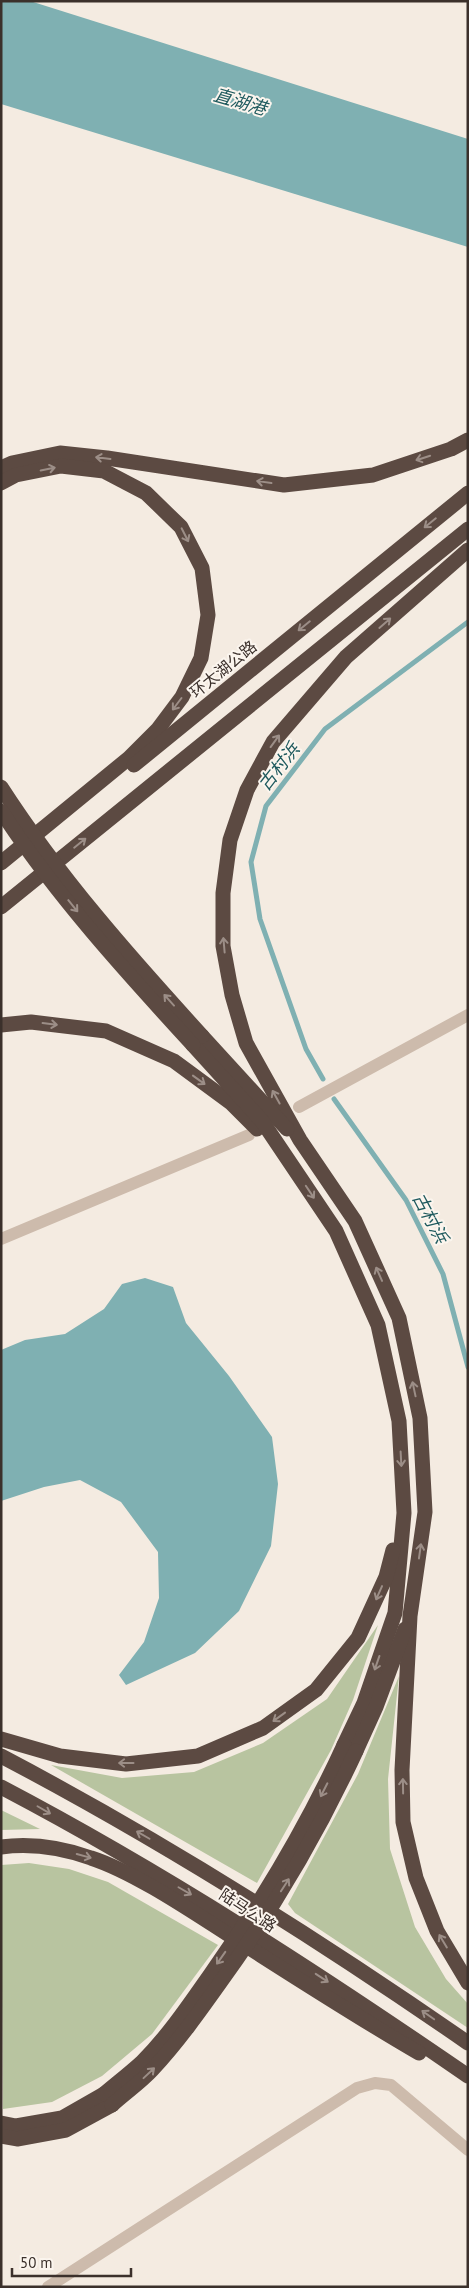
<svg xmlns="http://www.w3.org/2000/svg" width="469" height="2288" font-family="'PT Sans','Noto Sans SC',sans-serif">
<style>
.green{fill:#b8c4a0}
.water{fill:#7fb0b2}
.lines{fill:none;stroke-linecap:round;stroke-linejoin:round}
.stream{stroke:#7fb0b2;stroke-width:5}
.street{stroke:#cdbbac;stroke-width:12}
.highway{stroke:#5c4a42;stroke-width:15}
.highway-bridge{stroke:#5c4a42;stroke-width:15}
.oneway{stroke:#9c8e87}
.labels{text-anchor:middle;stroke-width:4;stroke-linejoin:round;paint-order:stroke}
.street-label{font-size:16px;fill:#3b302b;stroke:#fbf5ee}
.water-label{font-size:18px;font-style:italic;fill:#1f5a5e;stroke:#fbf5ee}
</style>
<rect width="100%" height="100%" fill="#f4ebe1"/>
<!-- green -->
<g class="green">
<polygon points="378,1625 353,1700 331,1750 257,1883 51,1765 122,1778 194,1772 263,1743 327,1699"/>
<polygon points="399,1676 388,1779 390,1849 415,1927 446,1979 468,2004 468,2028 295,1913 288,1904 358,1774"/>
<polygon points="1,1810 40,1829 1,1830"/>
<polygon points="29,1863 69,1869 108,1882 218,1945 152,2034 102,2076 52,2102 3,2109 1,1865"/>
</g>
<!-- water -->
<g class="water">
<polygon points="1,1 30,1 468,139 468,247 1,104"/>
<polygon points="145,1278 173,1287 186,1323 229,1376 272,1437 278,1484 271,1546 239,1611 195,1653 126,1685 119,1675 144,1642 159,1598 158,1552 121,1502 80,1480 44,1487 1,1501 1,1350 25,1340 65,1334 104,1309 122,1284"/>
</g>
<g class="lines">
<!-- stream -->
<g class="stream">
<polyline points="323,1079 306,1049 260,919 251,862 266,806 325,729 468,622"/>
<polyline points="334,1099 406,1200 443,1274 468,1367"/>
</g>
<!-- street -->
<g class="street">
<polyline points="299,1107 468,1015"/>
<polyline points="1,1239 249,1135"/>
<polyline points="48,2287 357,2088 375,2083 391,2085 468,2150"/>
</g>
<!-- highway -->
<g class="highway">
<polyline points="1,468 12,463 60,453 107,458 284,485 373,475 451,449 468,440"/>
<polyline points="1,483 16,475 61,466 104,471 146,493 181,527 202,568 208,615 201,658 182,697 158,729 129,758 1,863"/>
<polyline points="468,550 346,657 273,742 247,790 230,840 223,893 223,946 232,995 246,1043 300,1140 355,1221 399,1318 420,1418 425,1512 410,1616 402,1770 403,1822 416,1878 437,1931 468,1983"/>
<polyline points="134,765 468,493"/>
<polyline points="1,907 468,529"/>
<polyline points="1,1025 31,1022 106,1031 174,1061 231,1103 257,1129"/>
<polyline points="202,1036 287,1129"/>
<polyline points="193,1045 262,1121 336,1231 378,1325 399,1421 404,1513 395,1613 364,1703 344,1745"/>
<polyline points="1,1739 60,1756 126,1764 198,1756 263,1728 316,1690 358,1638 386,1577 393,1550"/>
<polyline points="356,1751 376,1707 405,1629"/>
<path d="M1,1756c162,85 317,183 467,287"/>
<path d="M1,1787c162,85 316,185 467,289"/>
<path d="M1,1847c30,-4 62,1 90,11 43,14 99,52 138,77 63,40 126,81 190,118"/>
<polyline points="1,2123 16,2126 62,2118 104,2094"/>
<polyline points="1,2136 17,2139 66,2130 112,2105"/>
</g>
<!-- highway-bridge -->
<g class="highway-bridge">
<path d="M1,787c58,90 129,170 201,249"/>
<path d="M1,811c54,83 125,161 192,234"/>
<path d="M104,2094c13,-11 26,-21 38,-32 26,-26 47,-57 68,-87 51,-72 97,-149 134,-230"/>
<path d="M112,2105c13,-12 28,-22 40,-35 26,-28 48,-59 70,-90 52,-72 97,-149 134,-229"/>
</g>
</g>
<!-- one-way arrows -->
<defs><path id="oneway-shaft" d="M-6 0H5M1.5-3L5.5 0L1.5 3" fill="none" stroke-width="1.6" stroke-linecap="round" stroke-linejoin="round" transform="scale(1.25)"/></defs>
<g class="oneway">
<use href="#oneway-shaft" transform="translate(103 458) rotate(-173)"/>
<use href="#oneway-shaft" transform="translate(423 458) rotate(162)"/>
<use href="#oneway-shaft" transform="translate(48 469) rotate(-12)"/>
<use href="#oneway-shaft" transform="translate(264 482) rotate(-172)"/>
<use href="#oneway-shaft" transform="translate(430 523) rotate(141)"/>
<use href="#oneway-shaft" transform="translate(185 535) rotate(63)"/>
<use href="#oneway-shaft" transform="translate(385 623) rotate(-41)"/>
<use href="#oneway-shaft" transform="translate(304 626) rotate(141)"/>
<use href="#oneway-shaft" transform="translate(177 704) rotate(127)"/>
<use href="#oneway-shaft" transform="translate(275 741) rotate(-54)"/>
<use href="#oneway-shaft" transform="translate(80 843) rotate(-39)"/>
<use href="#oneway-shaft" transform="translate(73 906) rotate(51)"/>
<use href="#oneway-shaft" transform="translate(224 945) rotate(-95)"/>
<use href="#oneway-shaft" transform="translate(169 1000) rotate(-132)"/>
<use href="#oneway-shaft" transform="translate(50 1024) rotate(7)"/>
<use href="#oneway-shaft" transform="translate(199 1080) rotate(36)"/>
<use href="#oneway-shaft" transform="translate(276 1097) rotate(-119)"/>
<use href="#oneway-shaft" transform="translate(310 1192) rotate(56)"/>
<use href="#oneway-shaft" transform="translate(379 1274) rotate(-114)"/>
<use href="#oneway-shaft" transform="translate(414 1389) rotate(-102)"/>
<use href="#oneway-shaft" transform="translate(401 1459) rotate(87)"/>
<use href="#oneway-shaft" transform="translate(420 1551) rotate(-82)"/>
<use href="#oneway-shaft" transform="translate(379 1593) rotate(114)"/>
<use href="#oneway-shaft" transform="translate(377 1663) rotate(109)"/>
<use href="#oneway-shaft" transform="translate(279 1717) rotate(144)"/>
<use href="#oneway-shaft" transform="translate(126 1763) rotate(-180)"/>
<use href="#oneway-shaft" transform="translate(403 1786) rotate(-91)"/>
<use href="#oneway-shaft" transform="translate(324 1790) rotate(117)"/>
<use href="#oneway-shaft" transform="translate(44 1810) rotate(30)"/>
<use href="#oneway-shaft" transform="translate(143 1835) rotate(-150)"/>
<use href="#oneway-shaft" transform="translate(84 1856) rotate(15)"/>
<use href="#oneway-shaft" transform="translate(285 1885) rotate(-57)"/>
<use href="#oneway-shaft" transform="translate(185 1891) rotate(30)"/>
<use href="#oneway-shaft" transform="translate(443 1941) rotate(-121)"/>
<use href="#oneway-shaft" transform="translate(221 1958) rotate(125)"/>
<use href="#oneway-shaft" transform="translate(322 1978) rotate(33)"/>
<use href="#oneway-shaft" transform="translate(428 2015) rotate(-145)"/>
<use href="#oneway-shaft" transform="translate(149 2073) rotate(-43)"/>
</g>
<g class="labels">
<!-- street labels -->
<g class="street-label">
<text transform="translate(223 669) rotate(-39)" y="6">环太湖公路</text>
<text transform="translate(248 1910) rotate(33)" y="6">陆马公路</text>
</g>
<!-- water labels -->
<g class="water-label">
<text transform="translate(240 102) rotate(16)" y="6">直湖港</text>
<text transform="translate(279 767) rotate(-52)" y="6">古村浜</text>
<text transform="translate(430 1218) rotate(62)" y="6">古村浜</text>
</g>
</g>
<!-- border -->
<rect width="469" height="2288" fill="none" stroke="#3b302b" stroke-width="5"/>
<!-- scale -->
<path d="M12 2268v8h119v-8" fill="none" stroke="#3b302b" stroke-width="2.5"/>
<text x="20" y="2268" font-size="15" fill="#3b302b" stroke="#fbf5ee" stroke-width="4" paint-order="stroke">50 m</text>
</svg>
